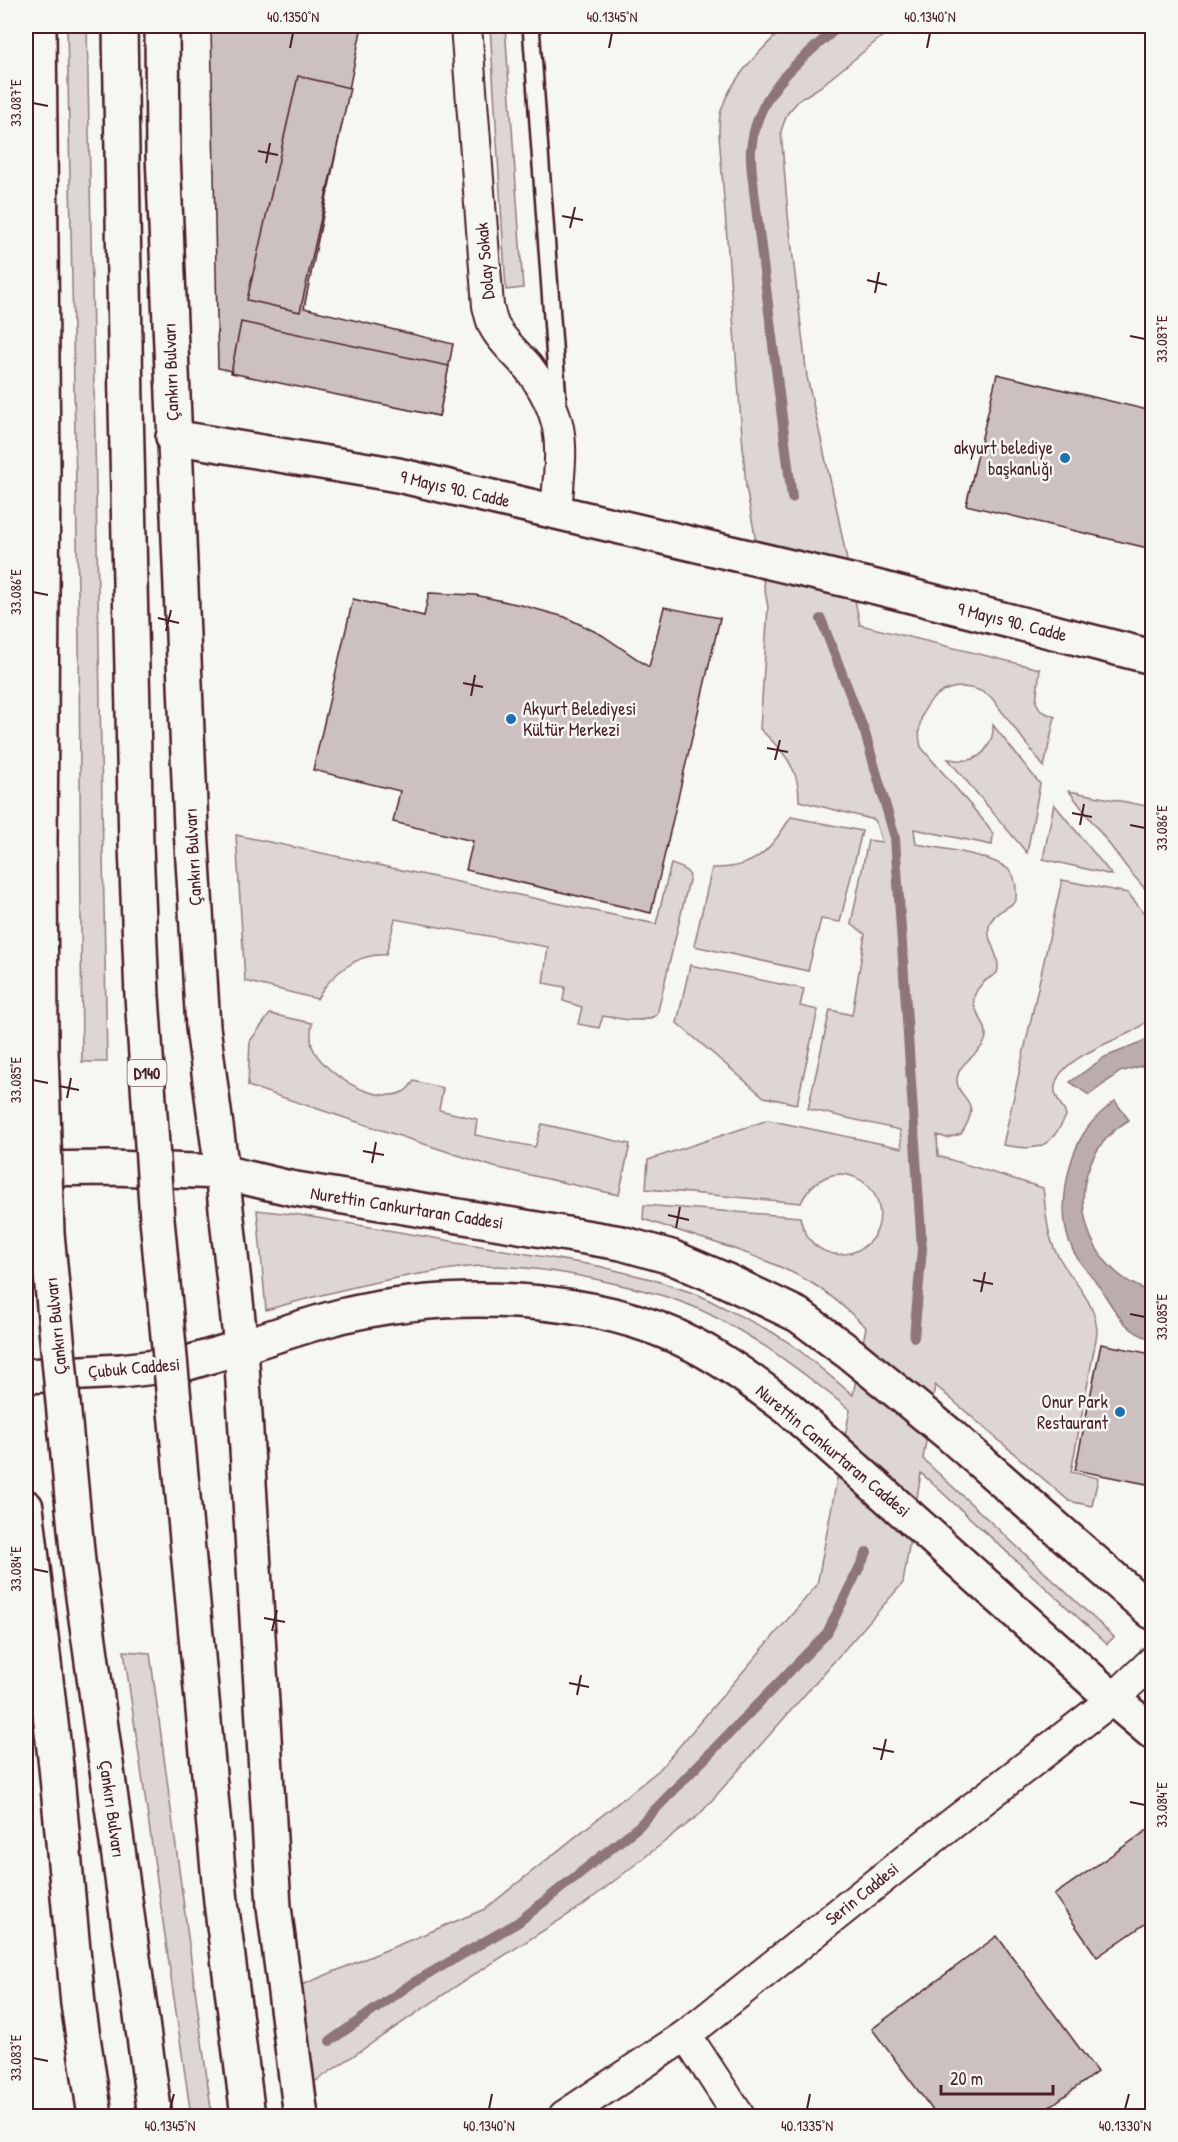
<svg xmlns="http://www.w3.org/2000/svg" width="1178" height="2142" font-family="'Patrick Hand',sans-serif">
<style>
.green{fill:#ddd6d5;stroke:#947a80;stroke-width:1.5}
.water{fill:#bbadae;stroke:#8e747a;stroke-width:1.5}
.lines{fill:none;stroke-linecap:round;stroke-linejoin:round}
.stream{stroke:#8e747a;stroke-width:10}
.building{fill:#ccc1c0;stroke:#4a1f2b;stroke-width:1.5}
.service-casing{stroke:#4a1f2b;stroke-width:20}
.minor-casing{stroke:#4a1f2b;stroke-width:34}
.tertiary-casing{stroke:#4a1f2b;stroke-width:38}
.secondary-casing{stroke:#4a1f2b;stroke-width:38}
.service{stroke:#f6f6f2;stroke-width:15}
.minor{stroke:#f6f6f2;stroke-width:30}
.tertiary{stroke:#f6f6f2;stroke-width:33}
.secondary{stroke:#f6f6f2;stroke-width:33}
.trunk-bridge-casing{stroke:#4a1f2b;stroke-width:38;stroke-linecap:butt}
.trunk-bridge{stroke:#f6f6f2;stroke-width:33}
.ticks{fill:none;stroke:#4a1f2b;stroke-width:2}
.poi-dot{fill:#1f6fb2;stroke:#f6f6f2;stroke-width:2}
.labels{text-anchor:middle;stroke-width:5;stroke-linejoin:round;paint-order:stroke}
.shield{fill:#f6f6f2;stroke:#7e6067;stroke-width:1.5}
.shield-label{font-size:16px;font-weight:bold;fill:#4a1f2b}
.street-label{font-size:18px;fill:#4a1f2b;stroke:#f6f6f2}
.poi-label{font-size:18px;fill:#4a1f2b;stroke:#f6f6f2;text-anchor:end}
.neatline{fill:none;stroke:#4a1f2b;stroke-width:2}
.ticks-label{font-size:15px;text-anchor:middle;fill:#4a1f2b}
</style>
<rect width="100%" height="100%" fill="#f6f6f2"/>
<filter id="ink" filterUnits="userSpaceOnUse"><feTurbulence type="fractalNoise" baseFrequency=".0167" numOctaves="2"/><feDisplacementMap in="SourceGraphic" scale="12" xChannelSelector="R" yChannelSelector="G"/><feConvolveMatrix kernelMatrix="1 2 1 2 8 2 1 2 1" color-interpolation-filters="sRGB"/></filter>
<g filter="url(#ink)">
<!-- green -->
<g class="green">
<polygon points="67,26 87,26 107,1062 82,1062 79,641"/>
<polygon points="490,26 505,26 523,288 506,290"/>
<path d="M786,26h109l-75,61 -21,13 -12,14 -6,17 7,84 19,162 29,129 24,119 180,44 -4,33 5,9 14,6 -11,50 -53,-70c-39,-27 -81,5 -70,50l68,80 4,8 -1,10 -78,-16 2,15c22,4 81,11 95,28 6,9 5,18 5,28 -6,8 -18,10 -23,18 -14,19 10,35 4,55 -5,4 -11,6 -15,11 -24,24 13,37 2,59 -7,14 -26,19 -27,37 0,21 28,18 4,54l-14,4 -10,-3 1,21 105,32c3,21 3,44 13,64 14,28 41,48 41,82l-26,138 27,6 -6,28 -23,-5 -134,-116 -12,74 191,178 -7,7 -186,-171 -18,110 -204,232 -117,91 -124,79 -148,100 -13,-98 188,-78 174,-139 158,-185 33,-175c-46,-37 -90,-71 -143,-97 -29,-15 -64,-23 -95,-30 -42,-10 -84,-17 -127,-17 -19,0 -39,4 -59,7 -54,8 -107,22 -160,37l-9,-100 43,5 298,51 53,13 48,16 73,37 22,14 59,49 13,-68c-18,-16 -36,-34 -58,-46 -47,-27 -113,-44 -165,-62l1,-14 156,12c12,60 88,41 79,-10 -2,-11 -8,-20 -17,-26 -25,-16 -50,-2 -61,22l-155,-14 2,-29 120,-40 134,28 -2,-18 -92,-21 22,-99 22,5 13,-81 -14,-10 17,-84 14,2 -7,-22 -76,-19c1,-33 -16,-50 -39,-72l8,-122 -22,-120 -27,-353c0,-7 0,-16 2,-23 10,-34 40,-61 65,-85z"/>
<path d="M993,725l47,59 -13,69 -79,-94c7,1 14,2 21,1 16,-3 25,-20 24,-35z"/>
<polygon points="1069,791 1152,807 1152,897 1128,869"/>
<polygon points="1054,804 1112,875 1043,859"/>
<path d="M791,817l71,14 -22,91 -19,-3 -13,52 -114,-25 18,-78c43,1 57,-17 79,-51z"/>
<path d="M236,835l420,89 15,-60c8,3 15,4 19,12l-33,139c-16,9 -36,4 -54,1l-4,12 -21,-4 4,-17 -19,-6 2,-14 -22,-4 5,-36 -153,-28 -9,36c-29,-2 -56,20 -69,44l-72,-18z"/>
<path d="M1062,880l66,13 24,30v94c-7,6 -14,12 -23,16 -20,10 -70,27 -74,53 -2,11 9,20 11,30 -17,33 -26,35 -63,29z"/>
<polygon points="690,965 804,989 800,1006 818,1010 797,1104 764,1097 677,1023"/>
<path d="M270,1014l42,9c-1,7 -2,15 0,23 10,27 65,61 93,45 3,-2 6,-6 9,-10l29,7 -4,22 38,9 -2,16 60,12 7,-23 88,20 -11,51 -125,-28 -246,-81 2,-45z"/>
<polygon points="124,1651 150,1653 212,2116 191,2116"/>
</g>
<!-- water -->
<g class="water">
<polygon points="1152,1036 1152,1063 1120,1072 1089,1095 1070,1082 1105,1057 1138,1044"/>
<path d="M1115,1101l14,19c-72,43 -55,148 23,172v47c-25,-6 -35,-25 -48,-45 -12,-20 -27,-30 -35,-53 -11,-32 -2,-83 17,-111 7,-11 19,-21 29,-29z"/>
</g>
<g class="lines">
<!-- stream -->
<g class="stream">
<path d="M792,498l-38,-307c-1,-13 -4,-28 -3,-41 5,-59 48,-88 88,-124"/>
<polyline points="821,619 865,733 895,838 922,1249 914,1337"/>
<polyline points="330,2041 411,1984 517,1923 638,1827 827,1633 867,1552"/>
</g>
</g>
<!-- building -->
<g class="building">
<polygon points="211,26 362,26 304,308 453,344 439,416 218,368"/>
<polygon points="298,76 350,88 300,312 247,300"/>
<polygon points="241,322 449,366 439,416 231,373"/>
<polygon points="997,374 1152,411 1152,549 966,505"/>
<polygon points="429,593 475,595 521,605 565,617 602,635 649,667 664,607 720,618 651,913 466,870 473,841 393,822 400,791 313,770 353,599 424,616"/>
<polygon points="1101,1344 1152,1354 1152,1485 1075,1470"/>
<polygon points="1152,1827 1152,1919 1097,1957 1054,1895"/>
<polygon points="997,1936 1097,2072 1037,2116 937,2116 872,2029"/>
</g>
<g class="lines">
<defs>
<polyline id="service" points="531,26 558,401"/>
<g id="minor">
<path d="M466,26l22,280c2,7 3,15 7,22 8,14 22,26 33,39 41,54 33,81 28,145"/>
<polyline points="686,2035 739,2116"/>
<polyline points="564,2116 686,2035 908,1858 1113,1699 1152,1662"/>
</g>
<g id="tertiary">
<polyline points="162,26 163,154 191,828 203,1027 222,1172 290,1188 621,1243 671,1257 725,1280 798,1315 852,1355 949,1434 1152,1612"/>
<polyline points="173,437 398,475 872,586 1152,657"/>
<polyline points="26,1507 56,1766 78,2004 95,2116"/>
<path d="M301,2116l-27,-209 -33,-560c33,-11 66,-22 100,-31 107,-26 254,-23 353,29 33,17 64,41 94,63l325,291 39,33"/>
</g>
<polyline id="secondary" points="26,1169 112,1168 222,1172 241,1347 188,1363 121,1371 26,1376"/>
</defs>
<!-- service casing -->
<use href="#service" class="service-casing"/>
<!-- minor casing -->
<use href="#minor" class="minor-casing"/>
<!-- tertiary casing -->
<use href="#tertiary" class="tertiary-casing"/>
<!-- secondary casing -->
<use href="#secondary" class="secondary-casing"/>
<!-- service -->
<use href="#service" class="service"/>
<!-- minor -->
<use href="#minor" class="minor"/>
<!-- tertiary -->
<use href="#tertiary" class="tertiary"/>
<!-- secondary -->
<use href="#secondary" class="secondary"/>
<defs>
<g id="trunk-bridge">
<polyline points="39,26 43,470 40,843 41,1049 47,1233 78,1561 155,2116"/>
<polyline points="120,26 126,406 136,845 142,996 157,1219 221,1902 248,2116"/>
</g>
</defs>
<!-- trunk-bridge casing -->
<use href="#trunk-bridge" class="trunk-bridge-casing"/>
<!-- trunk-bridge -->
<use href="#trunk-bridge" class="trunk-bridge"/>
</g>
</g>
<!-- ticks -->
<path class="ticks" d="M290,48l3,-15M609,48l3,-15M927,48l3,-15M33,103l15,3M258,151l20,4M266,163l4,-20M562,216l21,4M570,228l5,-21M867,280l20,5M875,293l4,-21M1130,336l15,3M33,592l15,3M158,618l21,5M166,631l5,-21M463,683l20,4M471,696l4,-21M767,748l21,4M775,760l5,-20M1072,813l20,4M1080,825l4,-21M1130,825l15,3M33,1080l15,3M59,1086l20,4M67,1098l4,-20M363,1151l21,4M372,1163l4,-21M668,1215l21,5M676,1228l4,-21M973,1280l20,4M981,1292l4,-20M1130,1314l15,3M33,1569l15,3M264,1618l21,4M272,1631l5,-21M569,1683l20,4M577,1695l4,-20M873,1748l21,4M881,1760l5,-21M1130,1802l15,3M33,2058l15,3M170,2109l4,-15M489,2109l3,-15M807,2109l3,-15M1125,2109l4,-15"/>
<!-- markers -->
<g class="poi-dot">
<circle cx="1065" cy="458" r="6"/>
<circle cx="511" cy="719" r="6"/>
<circle cx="1120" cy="1412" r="6"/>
</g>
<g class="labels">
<!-- shield labels -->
<rect class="shield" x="127.5" y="1060" width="39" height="26" rx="4.5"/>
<g class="shield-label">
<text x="147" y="1079">D140</text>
</g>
<!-- street labels -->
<g class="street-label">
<text transform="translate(485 261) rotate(-95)" y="6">Dolay Sokak</text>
<text transform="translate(171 372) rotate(-92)" y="6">Çankırı Bulvarı</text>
<text transform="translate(455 489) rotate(13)" y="6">9 Mayıs 90. Cadde</text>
<text transform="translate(1012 622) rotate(14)" y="6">9 Mayıs 90. Cadde</text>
<text transform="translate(193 857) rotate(-93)" y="6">Çankırı Bulvarı</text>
<text transform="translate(407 1208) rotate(9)" y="6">Nurettin Cankurtaran Caddesi</text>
<text transform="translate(56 1326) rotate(-96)" y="6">Çankırı Bulvarı</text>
<text transform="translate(134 1368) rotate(-5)" y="6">Çubuk Caddesi</text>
<text transform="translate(833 1451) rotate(40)" y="6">Nurettin Cankurtaran Caddesi</text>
<text transform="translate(112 1809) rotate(82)" y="6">Çankırı Bulvarı</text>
<text transform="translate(862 1894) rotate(-39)" y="6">Serin Caddesi</text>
</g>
<!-- poi labels -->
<g class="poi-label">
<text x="1053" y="454">akyurt belediye<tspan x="1053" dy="21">başkanlığı</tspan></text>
<text x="523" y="715" text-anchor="start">Akyurt Belediyesi<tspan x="523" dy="21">Kültür Merkezi</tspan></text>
<text x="1108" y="1408">Onur Park<tspan x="1108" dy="21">Restaurant</tspan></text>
</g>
</g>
<!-- margin -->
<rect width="1178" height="2142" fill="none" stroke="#f6f6f2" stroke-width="66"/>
<!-- scale -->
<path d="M941 2085v9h112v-9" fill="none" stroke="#4a1f2b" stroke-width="3"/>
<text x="950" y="2085" font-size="18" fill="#4a1f2b" stroke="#f6f6f2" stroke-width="4.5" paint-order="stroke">20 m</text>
<rect x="33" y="33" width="1112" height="2076" class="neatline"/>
<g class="ticks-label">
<text x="293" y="22">40.1350°N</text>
<text x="612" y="22">40.1345°N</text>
<text x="930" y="22">40.1340°N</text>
<text transform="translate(16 103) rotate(-90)" y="5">33.087°E</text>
<text transform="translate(1162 339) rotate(-90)" y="5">33.087°E</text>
<text transform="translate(16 592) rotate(-90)" y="5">33.086°E</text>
<text transform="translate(1162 828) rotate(-90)" y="5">33.086°E</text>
<text transform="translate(16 1080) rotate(-90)" y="5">33.085°E</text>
<text transform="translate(1162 1317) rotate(-90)" y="5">33.085°E</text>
<text transform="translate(16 1569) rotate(-90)" y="5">33.084°E</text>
<text transform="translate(1162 1805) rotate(-90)" y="5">33.084°E</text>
<text transform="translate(16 2058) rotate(-90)" y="5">33.083°E</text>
<text x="170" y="2131">40.1345°N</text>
<text x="489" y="2131">40.1340°N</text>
<text x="807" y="2131">40.1335°N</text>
<text x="1125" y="2131">40.1330°N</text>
</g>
</svg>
